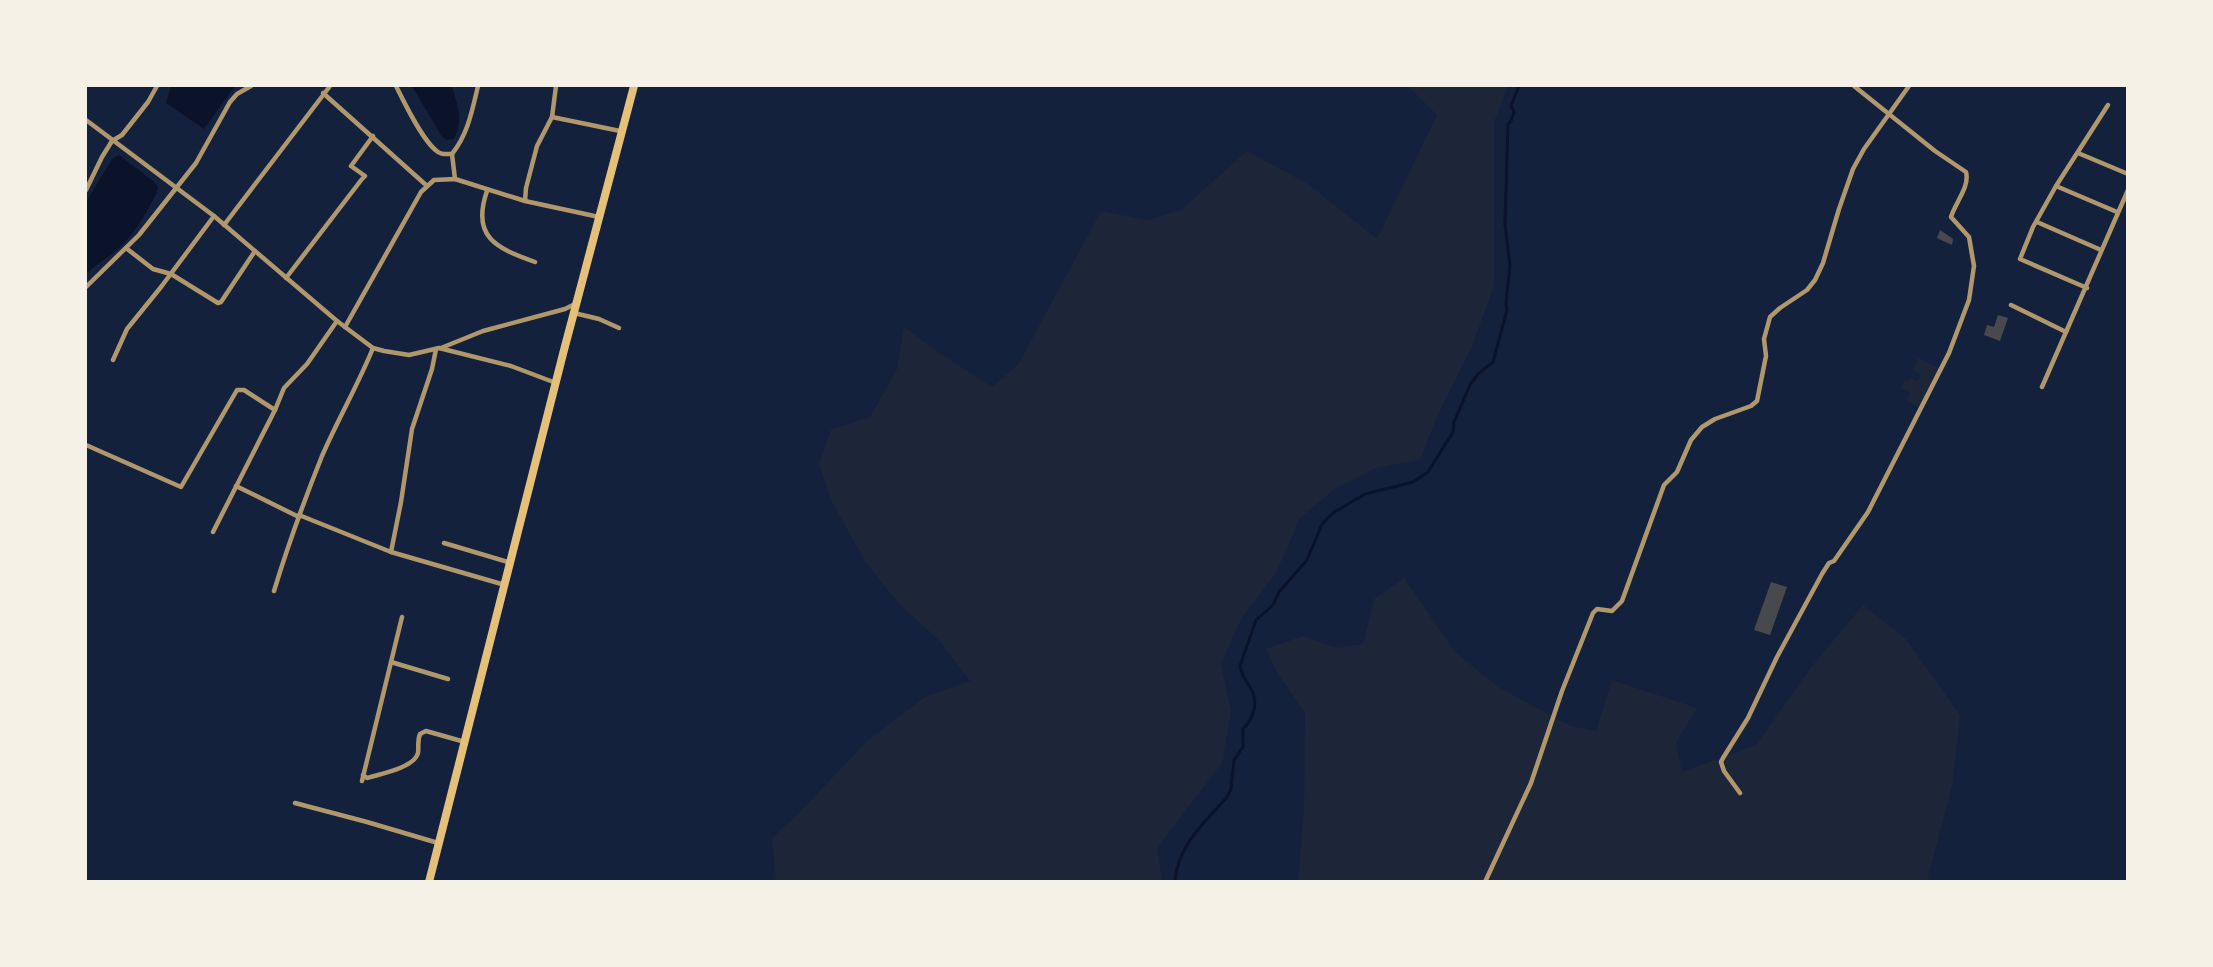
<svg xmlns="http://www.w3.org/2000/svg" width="2213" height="967" font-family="'Sofia Sans Condensed',sans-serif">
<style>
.green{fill:#1d2539}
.water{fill:#0b132b}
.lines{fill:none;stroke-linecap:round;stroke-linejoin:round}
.stream{stroke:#0b132b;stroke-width:3}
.building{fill:#48494c}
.minor{stroke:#b1986c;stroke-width:4.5}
.trunk{stroke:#e5c07b;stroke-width:8}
</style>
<rect width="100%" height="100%" fill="#14213d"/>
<!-- green -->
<g class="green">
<polygon points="1410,86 1508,86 1494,122 1494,285 1473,344 1438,414 1420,460 1376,468 1333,490 1300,518 1276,573 1241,619 1221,664 1231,711 1222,763 1157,848 1162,881 776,881 772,838 799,813 866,742 925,697 970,681 939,640 901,606 866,563 832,502 819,464 831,430 870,417 897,369 904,327 941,354 992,387 1018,365 1101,211 1147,220 1181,210 1247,151 1308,184 1377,239 1437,115 1409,87"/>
<polygon points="1918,358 1939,368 1919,408 1907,400 1910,393 1901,388 1905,380 1909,381 1911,378 1918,381 1921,374 1913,370"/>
<polygon points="1404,578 1455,652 1498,687 1571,726 1596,731 1612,680 1697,708 1676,743 1682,772 1756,745 1812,666 1863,605 1906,639 1960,715 1952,786 1927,881 1298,881 1304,807 1305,713 1276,671 1266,649 1303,636 1337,648 1363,644 1374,599"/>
</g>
<!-- water -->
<g class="water">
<polygon points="171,86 235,86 204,129 166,103"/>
<path d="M412,86h40c5,19 12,34 2,53l-7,1 -5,-3z"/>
<path d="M119,155l34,26 5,5 -1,7c-12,22 -24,45 -45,61 -9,7 -18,12 -26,20v-72l26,-43z"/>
</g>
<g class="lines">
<!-- stream -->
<path class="stream" d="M1175,882c2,-36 29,-59 52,-85l4,-8 3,-29 9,-13v-18c9,-9 15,-23 10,-36 -4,-10 -12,-16 -13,-27l16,-46 17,-15 6,-13 28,-32 15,-36 11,-11 32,-19 48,-12 15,-10 25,-40 1,-10 16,-37 8,-11 15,-12 14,-52 -1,-8 4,-36 -5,-42 3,-100 3,-3 3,-9 -3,-6 8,-20"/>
</g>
<!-- building -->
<g class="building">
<polygon points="1940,230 1953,239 1952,245 1937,238"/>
<polygon points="1998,315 2008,318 2000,341 1984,335 1987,325 1994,327"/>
<polygon points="1771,582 1787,587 1770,635 1754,630"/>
</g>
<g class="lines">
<!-- minor -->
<g class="minor">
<path d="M396,86c8,16 27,56 42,66 4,3 9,2 14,2"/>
<polyline points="323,93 426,185"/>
<polyline points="2108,105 2056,186 2117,212"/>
<polyline points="552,117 620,131"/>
<polyline points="86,120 214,216 337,321 373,348 384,351 409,355 439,348 511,366 556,383"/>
<polyline points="2078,153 2128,174"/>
<path d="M455,179l-3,-25c16,-20 20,-43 26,-68"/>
<polyline points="2056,186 2033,227 2020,259 2087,288"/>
<polyline points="86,190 102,157 112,141 122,135 148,102 157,86"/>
<path d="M487,191c-16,46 9,57 48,71"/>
<polyline points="525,201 526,188 537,146 552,117 556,86"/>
<polyline points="2037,222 2101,250"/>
<polyline points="224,225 330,86"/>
<polyline points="126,248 153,269 171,274 218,303 221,302 255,251"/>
<polyline points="286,278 362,179 365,176 351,166 373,136"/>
<polyline points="86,287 139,235 196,163 230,102 237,94 251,86"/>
<polyline points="2011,305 2066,332"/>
<polyline points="574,313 599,319 619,328"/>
<polyline points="345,327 421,192 434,180 455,179 525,201 599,217"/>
<polyline points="441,348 483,331 565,309 575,304"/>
<polyline points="113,360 127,329 161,287 214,216"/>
<polyline points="2042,387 2128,190"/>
<polyline points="86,445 181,487 237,390 244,390 275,410"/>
<polyline points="236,486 299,517"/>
<polyline points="299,515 391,552 505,585"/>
<polyline points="213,532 275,410 284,388 307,364 337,321"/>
<polyline points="444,543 511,563"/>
<polyline points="391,552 401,502 412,429 432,369 436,349"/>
<path d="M274,591c14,-46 30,-90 48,-135 16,-37 36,-71 51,-108"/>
<polyline points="391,662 448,679"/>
<path d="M363,775l4,3c13,-4 47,-10 51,-25 1,-6 -1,-12 2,-19l6,-3 39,11"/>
<polyline points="362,781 402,617"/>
<path d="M1740,793l-16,-22 -3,-9 2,-4 25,-40 29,-61 45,-83 7,-11 5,-2 34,-49 81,-159 20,-53 5,-34 -5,-29 -18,-20c4,-14 19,-30 15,-45l-31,-21 -81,-65"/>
<polyline points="295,803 367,822 438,843"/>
<polyline points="1485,882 1531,783 1562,691 1593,613 1597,609 1612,611 1622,601 1664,485 1677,472 1691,440 1702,427 1715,419 1751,406 1757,401 1766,356 1764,339 1770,317 1780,308 1807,290 1815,280 1823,263 1839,209 1853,169 1864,149 1909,86"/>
</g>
<!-- trunk -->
<polyline class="trunk" points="429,882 564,350 634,86"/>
</g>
<!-- border -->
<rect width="2213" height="967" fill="none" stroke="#f6f1e7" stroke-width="174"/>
</svg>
